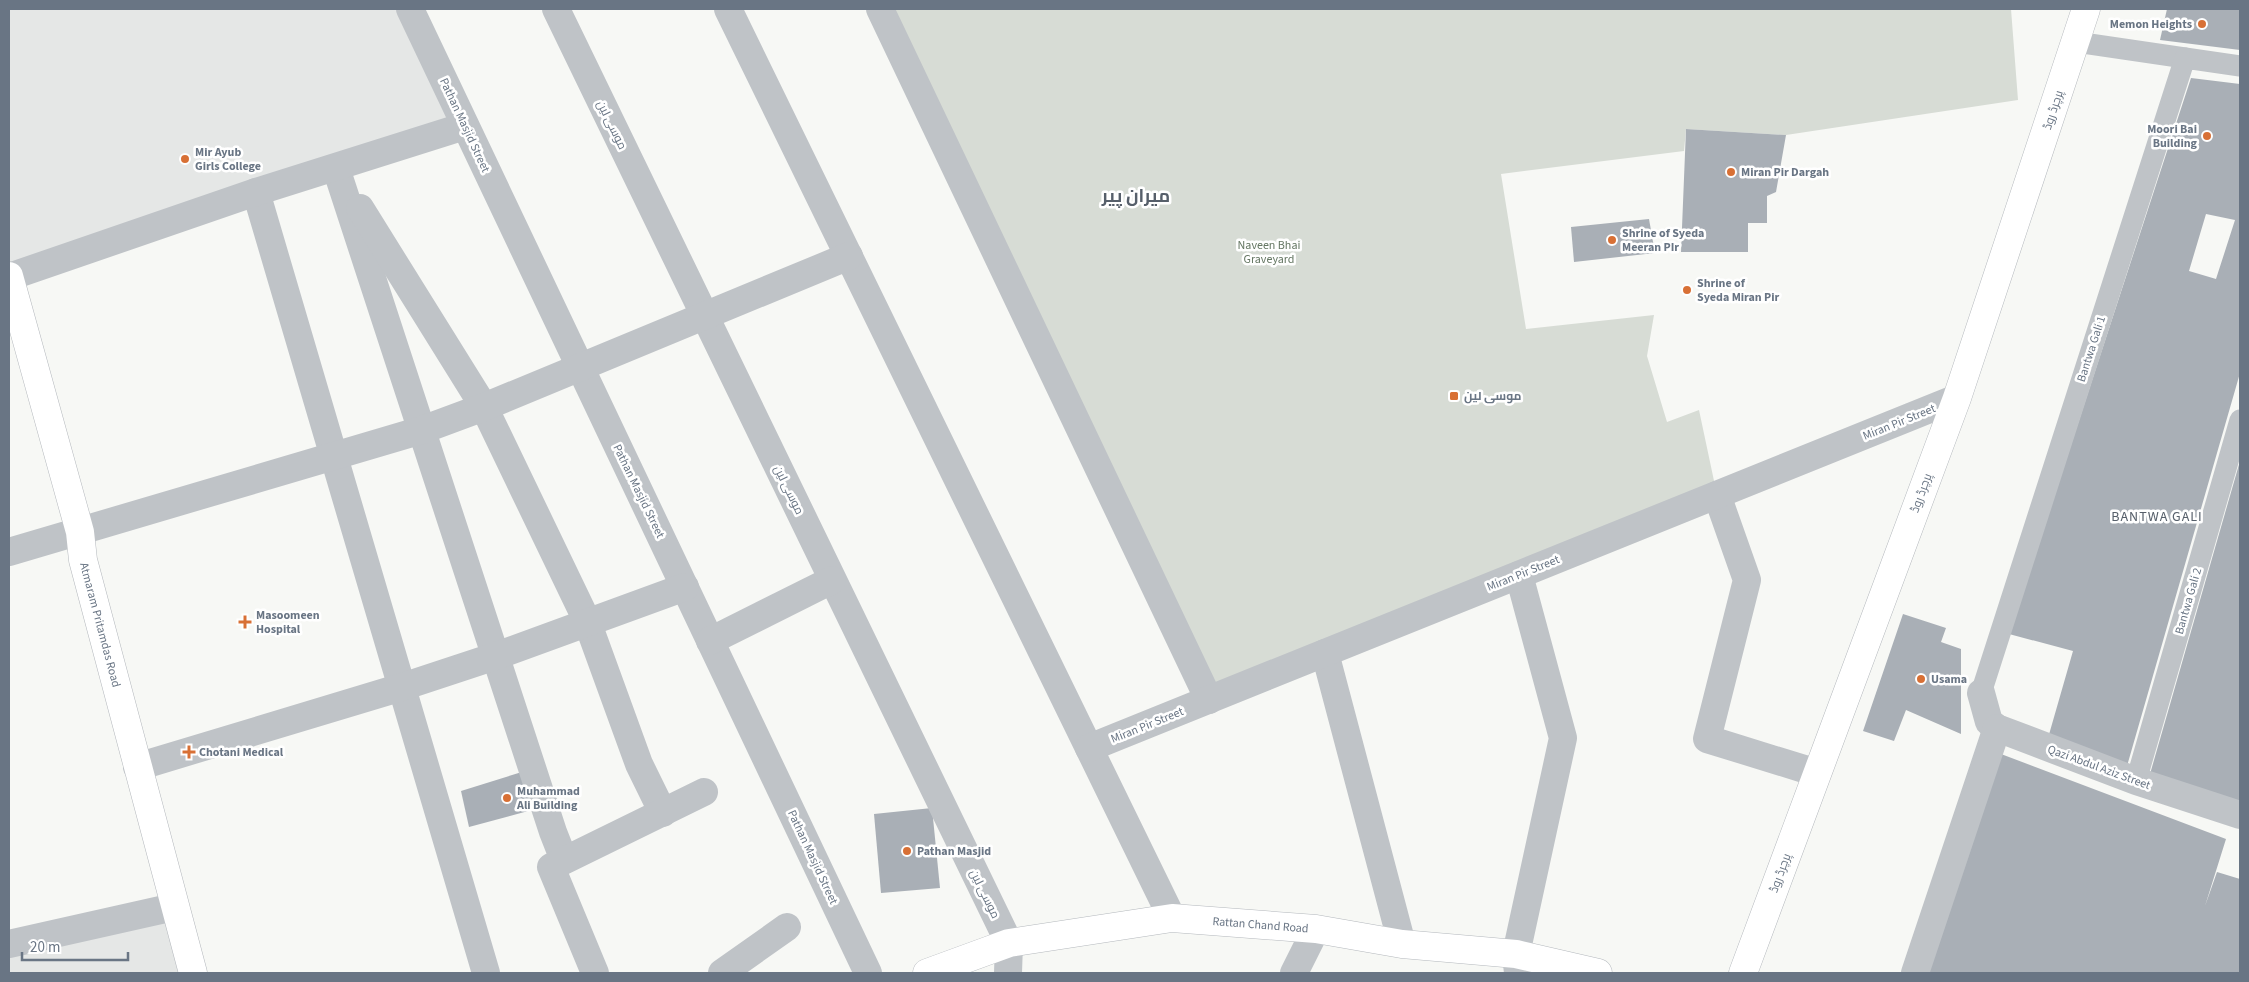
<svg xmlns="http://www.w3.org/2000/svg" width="2249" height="982" font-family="'Source Sans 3',Cairo,sans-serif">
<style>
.built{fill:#e5e7e6}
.green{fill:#d7dcd5}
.building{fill:#a9afb6;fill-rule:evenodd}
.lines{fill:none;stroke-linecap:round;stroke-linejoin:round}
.secondary-casing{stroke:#b4b8bd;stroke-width:29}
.lane{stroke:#bfc3c7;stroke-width:21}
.street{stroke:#bfc3c7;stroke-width:28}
.secondary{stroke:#fff;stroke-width:28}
.poi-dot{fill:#d87035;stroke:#fff;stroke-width:2}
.labels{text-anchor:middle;stroke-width:5;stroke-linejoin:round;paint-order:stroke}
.poi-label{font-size:12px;font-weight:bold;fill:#697584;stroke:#fff;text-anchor:start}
.street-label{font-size:12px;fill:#697584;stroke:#fff}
.park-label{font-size:12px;fill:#657763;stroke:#fff}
.neighbourhood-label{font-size:14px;letter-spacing:1px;fill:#565f6a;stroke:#fff}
.district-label{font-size:18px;font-weight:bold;fill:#565f6a;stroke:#fff}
</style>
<rect width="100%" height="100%" fill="#f7f8f5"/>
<!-- built -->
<g class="built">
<polygon points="9,9 410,9 465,126 9,276"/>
<polygon points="174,907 193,973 9,973 9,944"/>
</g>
<!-- green -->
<polygon class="green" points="891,9 2011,9 2018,100 1786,135 1686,129 1684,151 1501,174 1526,329 1654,315 1647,356 1667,422 1699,410 1717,495 1209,700"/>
<!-- building -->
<g class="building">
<polygon points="2167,9 2240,9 2240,50 2160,40"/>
<path d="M2191,78l49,6v289l-113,393 -79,-28 25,-87 -64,-17zM2206,214l29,6 -19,59 -27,-8z"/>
<polygon points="1686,129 1786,135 1776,192 1767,196 1767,223 1748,223 1748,252 1681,252"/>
<polygon points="1649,219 1655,253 1574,262 1571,227"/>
<polygon points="2240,461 2240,805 2150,774"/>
<polygon points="1903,614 1946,628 1941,642 1961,649 1961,734 1906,710 1894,741 1863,731"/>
<polygon points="2001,754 2226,839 2205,906 2217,872 2240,879 2240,973 1927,973"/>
<polygon points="538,767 554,804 469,827 461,791"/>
<polygon points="932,808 940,888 881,893 874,814"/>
</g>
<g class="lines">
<defs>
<g id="secondary">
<path id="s1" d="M9,276l71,256 3,28 110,413"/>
<path id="s2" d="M927,973l82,-30 163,-25 144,11 86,15 114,10 82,19"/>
<polyline points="1743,973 1957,398 2086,9"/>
</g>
</defs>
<!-- secondary casing -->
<use href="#secondary" class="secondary-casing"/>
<!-- lane -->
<g class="lane">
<polyline points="2076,42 2185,58"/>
<polyline points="1981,693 2185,58 2240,66"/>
<polyline points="2136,781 2240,420"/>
</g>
<!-- street -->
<g class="street">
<polyline points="410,9 868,973"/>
<polyline points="556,9 1009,943 1008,973"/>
<polyline points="728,9 1172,918"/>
<polyline points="880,9 1209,700"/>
<polyline points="336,168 553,832 564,860"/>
<polyline points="256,192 486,973"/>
<polyline points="360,208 484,407 587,621 639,764 663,813"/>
<polyline points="9,277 256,192 465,126"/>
<polyline points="1717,495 1747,580 1707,739 1817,773"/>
<polyline points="9,552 422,430 484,407 849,256"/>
<polyline points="710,641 832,580"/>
<polyline points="1325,653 1402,944"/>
<polyline points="1981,693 1989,722 1997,728 2136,781 2240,815"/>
<polyline points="1089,748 1957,398"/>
<polyline points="137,767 402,687 496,656 685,587"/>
<polyline points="9,944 174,907"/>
<polyline points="595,973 551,867 704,792"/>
<polyline points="722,973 787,927"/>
<polyline points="1294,973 1316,929"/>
<polyline points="1518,973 1516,954 1563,738 1519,575"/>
<polyline points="1915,973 1997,728"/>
</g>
<!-- secondary -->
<use href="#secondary" class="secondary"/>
</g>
<!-- markers -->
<g class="poi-dot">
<circle cx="2202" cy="24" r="5"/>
<circle cx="2207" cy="136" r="5"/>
<circle cx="185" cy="159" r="5"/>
<circle cx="1731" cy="172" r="5"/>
<circle cx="1612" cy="240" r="5"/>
<circle cx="1687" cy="290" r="5"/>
<rect x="1449" y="391" width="10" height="10" rx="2.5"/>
<path d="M242.5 614.5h5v5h5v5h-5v5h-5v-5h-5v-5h5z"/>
<circle cx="1921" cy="679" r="5"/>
<path d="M186.5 744.5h5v5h5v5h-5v5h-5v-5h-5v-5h5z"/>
<circle cx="507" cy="798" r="5"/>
<circle cx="907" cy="851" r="5"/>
</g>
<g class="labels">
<!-- poi labels -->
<g class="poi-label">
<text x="2192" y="28" text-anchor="end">Memon Heights</text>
<text x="2197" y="133" text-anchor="end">Moori Bai<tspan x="2197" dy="14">Building</tspan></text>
<text x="195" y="156">Mir Ayub<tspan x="195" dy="14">Girls College</tspan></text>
<text x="1741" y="176">Miran Pir Dargah</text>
<text x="1622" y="237">Shrine of Syeda<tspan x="1622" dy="14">Meeran PIr</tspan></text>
<text x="1697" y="287">Shrine of<tspan x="1697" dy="14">Syeda Miran Pir</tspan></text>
<text x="1464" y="400">موسی لین</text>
<text x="256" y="619">Masoomeen<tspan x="256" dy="14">Hospital</tspan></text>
<text x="1931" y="683">Usama</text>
<text x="199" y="756">Chotani Medical</text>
<text x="517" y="795">Muhammad<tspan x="517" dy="14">Ali Building</tspan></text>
<text x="917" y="855">Pathan Masjid</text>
</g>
<!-- street labels -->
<g class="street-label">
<text transform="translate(2053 110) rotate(-72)" y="4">پرچرڈ روڈ</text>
<text transform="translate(465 125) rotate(65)" y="4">Pathan Masjid Street</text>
<text transform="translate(612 125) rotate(64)" y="4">موسی لین</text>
<text transform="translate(2091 349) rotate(-72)" y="4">Bantwa Gali 1</text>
<text transform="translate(1899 422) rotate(-22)" y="4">Miran Pir Street</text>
<text transform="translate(789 490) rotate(64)" y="4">موسی لین</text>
<text transform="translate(639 491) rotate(64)" y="4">Pathan Masjid Street</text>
<text transform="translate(1921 493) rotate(-70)" y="4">پرچرڈ روڈ</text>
<text transform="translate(1523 573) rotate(-22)" y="4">Miran Pir Street</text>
<text transform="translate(2188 601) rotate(-74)" y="4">Bantwa Gali 2</text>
<text dy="4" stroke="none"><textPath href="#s1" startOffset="361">Atmaram Pritamdas Road</textPath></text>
<text transform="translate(1147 725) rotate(-22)" y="4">Miran Pir Street</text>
<text transform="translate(2099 767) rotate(20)" y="4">Qazi Abdul Aziz Street</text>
<text transform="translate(813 857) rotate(65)" y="4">Pathan Masjid Street</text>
<text transform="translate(1780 873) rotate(-70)" y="4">پرچرڈ روڈ</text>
<text transform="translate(985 894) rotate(64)" y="4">موسی لین</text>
<text dy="4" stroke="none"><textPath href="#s2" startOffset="341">Rattan Chand Road</textPath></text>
</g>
<!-- park labels -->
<g class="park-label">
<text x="1269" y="249">Naveen Bhai<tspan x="1269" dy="14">Graveyard</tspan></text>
</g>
<!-- neighbourhood labels -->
<g class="neighbourhood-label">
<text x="2157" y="521">BANTWA GALI</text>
</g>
<!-- district labels -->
<g class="district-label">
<text x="1136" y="202">میران پیر</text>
</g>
</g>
<!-- border -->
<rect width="2249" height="982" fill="none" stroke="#697584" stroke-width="20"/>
<!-- scale -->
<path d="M22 952v8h106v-8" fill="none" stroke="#697584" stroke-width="2.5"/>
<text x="30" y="952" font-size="15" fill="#697584" stroke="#ffffff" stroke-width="4" paint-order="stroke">20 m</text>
</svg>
